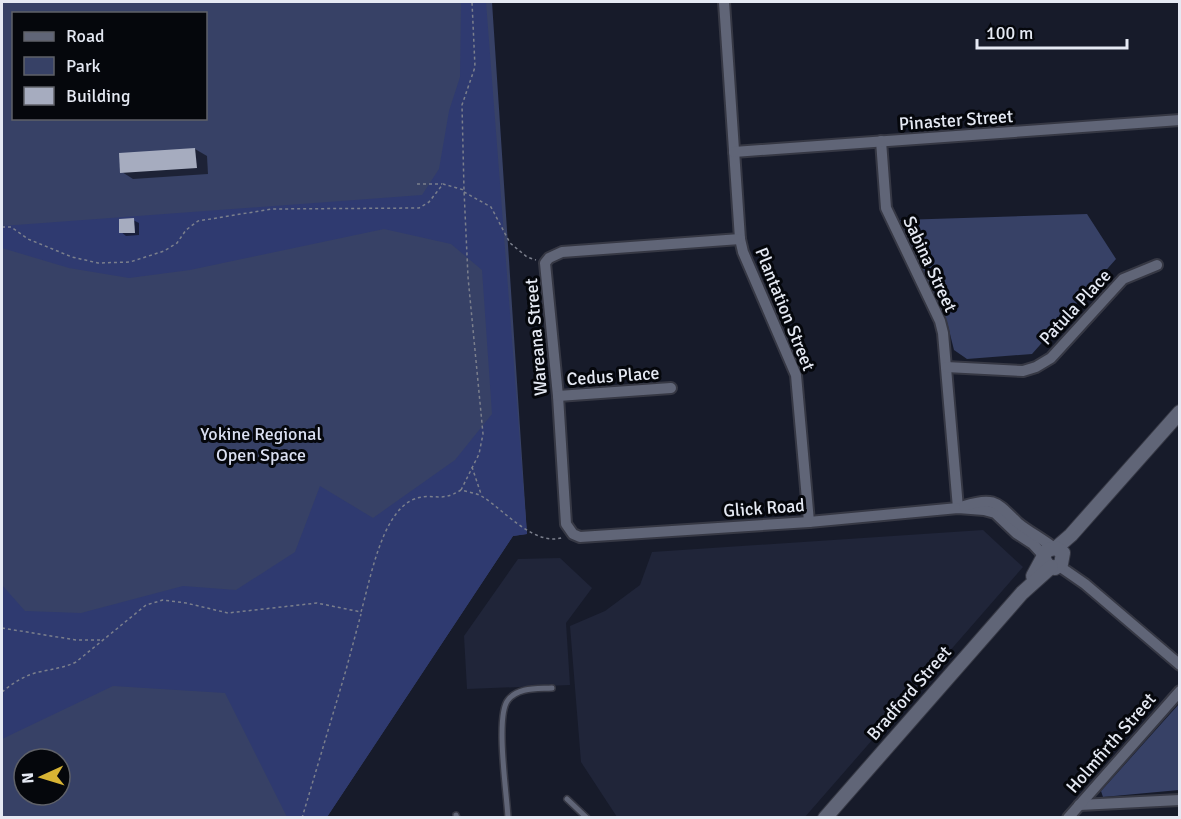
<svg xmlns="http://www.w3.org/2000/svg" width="1181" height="819" font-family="Signika,sans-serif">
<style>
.built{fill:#202539}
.green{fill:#374166;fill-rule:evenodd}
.forest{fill:#2f3a70}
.shadow{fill:#0007}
.building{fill:#a6acbf}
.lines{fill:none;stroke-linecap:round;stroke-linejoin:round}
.service-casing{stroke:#363844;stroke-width:8}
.minor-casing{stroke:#363844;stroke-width:14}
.tertiary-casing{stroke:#363844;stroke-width:16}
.path{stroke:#7b7f8c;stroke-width:1.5;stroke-dasharray:3 3;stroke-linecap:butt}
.service{stroke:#606577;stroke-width:5}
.minor{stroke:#606577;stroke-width:10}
.tertiary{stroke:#606577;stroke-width:14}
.labels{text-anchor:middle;stroke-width:6;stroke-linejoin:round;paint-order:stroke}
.street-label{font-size:18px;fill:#e5e9f3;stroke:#05070c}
.park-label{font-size:18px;fill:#dadff1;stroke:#05070c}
</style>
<rect width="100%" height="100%" fill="#171b2a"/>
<!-- built -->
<g class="built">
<polygon points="983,530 1023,567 805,817 617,817 581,762 570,626 605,611 640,585 652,552"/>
<polygon points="560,558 592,588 566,623 570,685 467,689 464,636 518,559"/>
</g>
<!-- green -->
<g class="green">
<path d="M2,2h490l35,532 -14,2 -186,281 -325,1zM14,14h192v104h-192zM24,759h36v36h-36z"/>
<polygon points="1087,214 1116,259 1032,354 967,359 954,350 947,322 900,220"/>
<polygon points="1179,704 1179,790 1103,797 1101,791"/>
</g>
<!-- forest -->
<polygon class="forest" points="461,2 486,2 527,534 513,536 327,817 287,817 225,693 113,686 2,739 2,585 25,611 81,613 183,586 236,590 295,552 320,486 373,518 455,460 492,414 482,270 451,244 384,229 190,270 129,278 69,268 2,248 2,226 422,195 439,169 449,111 460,77"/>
<!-- shadow -->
<g class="shadow">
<polygon points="195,149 207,156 208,174 133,179 122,172"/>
<polygon points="133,220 139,223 139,235 126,236 121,232"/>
</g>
<!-- building -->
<g class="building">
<polygon points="195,148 197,168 120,173 119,153"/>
<polygon points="134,218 135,233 119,233 119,219"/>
</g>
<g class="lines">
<defs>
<g id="service">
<polyline points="567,799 587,818"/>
<polyline points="456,815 457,818"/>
<path d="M508,818c-1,-23 -13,-102 0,-118 10,-13 29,-11 44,-12"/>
</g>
<g id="minor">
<polyline points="724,2 740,239 743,252 796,375 809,522"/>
<polyline points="881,141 886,208 940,321 943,333 958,508"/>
<polyline points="734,152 1180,120"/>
<polyline points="740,239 562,252 549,258 545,263 558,396 566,524 573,534 580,537 809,522 958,508 984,510 995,513 1016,533 1033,544 1044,556"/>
<polyline points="946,367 1023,371 1036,367 1051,358 1123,279 1157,265"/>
<polyline points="558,396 671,388"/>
<path d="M964,506c31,-10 33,-3 54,17 11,9 25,16 36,25"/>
<polyline points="1059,566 1085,584 1180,665"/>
<polyline points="1079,805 1180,800"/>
<polyline points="1068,818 1180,691"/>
</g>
<g id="tertiary">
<polyline points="1056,548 1071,535 1180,412"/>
<polyline points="1033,576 1047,550 1056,548 1063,553 1061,564 1055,568 1048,566 1044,560"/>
<polyline points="825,818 1022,593 1051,567"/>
</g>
</defs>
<!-- service casing -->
<use href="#service" class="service-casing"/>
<!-- minor casing -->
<use href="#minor" class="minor-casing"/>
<!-- tertiary casing -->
<use href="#tertiary" class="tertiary-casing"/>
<!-- path -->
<g class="path">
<polyline points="417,184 442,184"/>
<polyline points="464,192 491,207 510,243 527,257 536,260"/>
<polyline points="2,227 11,227 28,239 72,257 98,263 130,262 164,251 177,243 186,230 198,221 272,209 419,208 429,202 443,184 464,190"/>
<polyline points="472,467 481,494"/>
<polyline points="461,490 479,454 483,434 468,277 464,190 462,105 475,67 472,2"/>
<polyline points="2,628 76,640 102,640"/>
<path d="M2,692c11,-9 23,-17 37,-20 13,-3 25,-4 37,-10l70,-57 17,-5 23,3 42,10 89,-10 44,9c9,-31 20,-97 51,-112 20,-9 27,4 49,-10 7,2 16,3 22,7 22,14 53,51 81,40"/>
<polyline points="302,818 346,670 361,614"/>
</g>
<!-- service -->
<use href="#service" class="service"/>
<!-- minor -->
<use href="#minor" class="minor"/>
<!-- tertiary -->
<use href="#tertiary" class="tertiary"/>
</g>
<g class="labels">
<!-- street labels -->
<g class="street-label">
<text transform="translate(956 120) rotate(-4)" y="6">Pinaster Street</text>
<text transform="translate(930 264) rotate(65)" y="6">Sabina Street</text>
<text transform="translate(1075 307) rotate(-47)" y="6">Patula Place</text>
<text transform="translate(785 309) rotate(68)" y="6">Plantation Street</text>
<text transform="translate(536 337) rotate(-95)" y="6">Wareana Street</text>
<text transform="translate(613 376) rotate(-4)" y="6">Cedus Place</text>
<text transform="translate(764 508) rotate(-4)" y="6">Glick Road</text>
<text transform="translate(909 693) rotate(-49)" y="6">Bradford Street</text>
<text transform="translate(1111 743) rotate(-49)" y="6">Holmfirth Street</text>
</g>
<!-- park labels -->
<g class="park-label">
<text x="261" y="440">Yokine Regional<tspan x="261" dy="21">Open Space</tspan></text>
</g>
</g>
<!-- border -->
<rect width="1181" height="819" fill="none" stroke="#e5e9f3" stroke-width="6"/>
<!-- legend -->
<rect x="12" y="12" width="195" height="108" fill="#05070c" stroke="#5f6168" stroke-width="1.5"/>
<rect x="24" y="32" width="30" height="9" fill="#606577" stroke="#5f6168" stroke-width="1.5"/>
<text x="66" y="42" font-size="18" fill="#e5e9f3">Road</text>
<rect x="24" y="57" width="30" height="18" fill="#374166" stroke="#5f6168" stroke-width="1.5"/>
<text x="66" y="72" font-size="18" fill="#e5e9f3">Park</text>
<rect x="24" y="87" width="30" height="18" fill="#a6acbf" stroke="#5f6168" stroke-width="1.5"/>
<text x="66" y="102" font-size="18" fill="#e5e9f3">Building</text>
<!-- north arrow -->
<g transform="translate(42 777) rotate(266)"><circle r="28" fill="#05070c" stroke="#5f6168" stroke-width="1.5"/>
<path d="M0-4.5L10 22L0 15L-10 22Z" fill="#d8b434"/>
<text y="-9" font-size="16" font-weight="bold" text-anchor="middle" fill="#e5e9f3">N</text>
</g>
<!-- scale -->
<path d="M977 39v9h150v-9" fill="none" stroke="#e5e9f3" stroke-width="3"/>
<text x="986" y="39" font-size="18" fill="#e5e9f3" stroke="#05070c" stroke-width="4.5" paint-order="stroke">100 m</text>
</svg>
